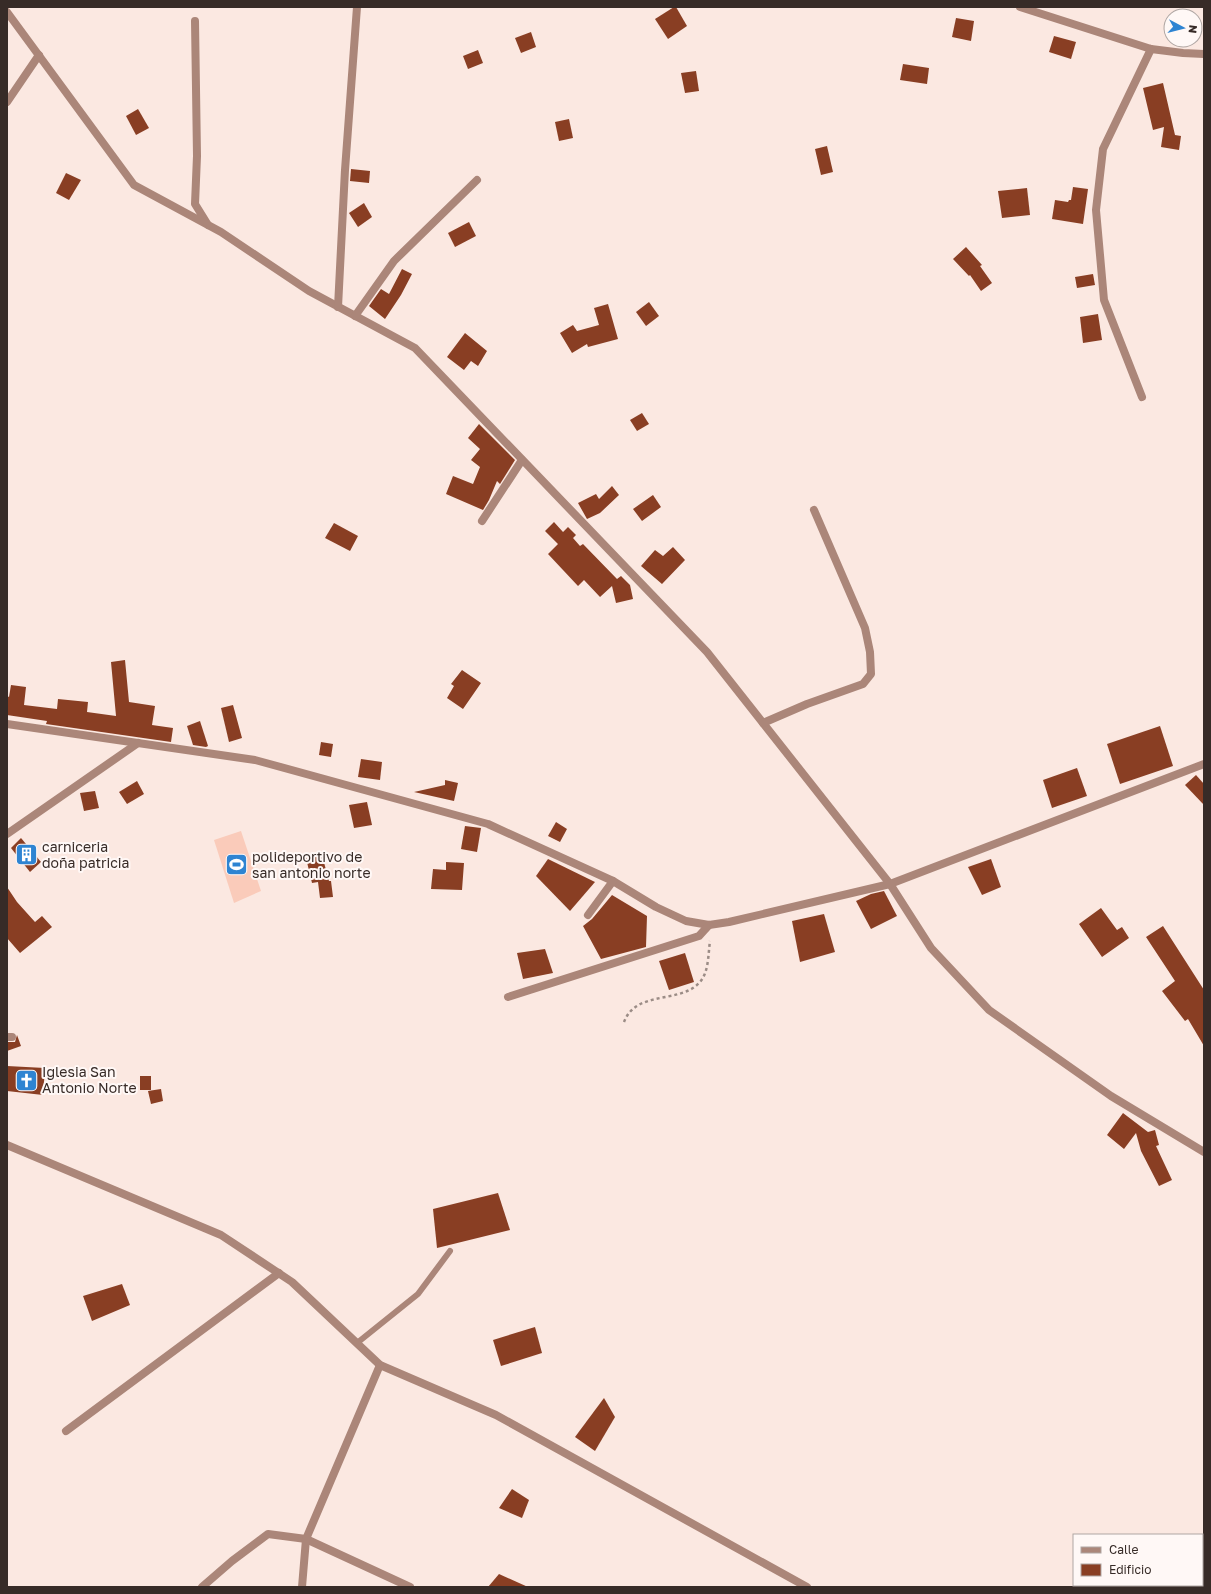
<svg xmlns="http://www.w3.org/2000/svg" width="1211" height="1594" font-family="'Golos Text',sans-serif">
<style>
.green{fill:#facbba}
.building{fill:#893e23}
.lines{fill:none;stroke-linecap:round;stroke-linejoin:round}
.path{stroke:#9b8c86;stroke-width:2.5;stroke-dasharray:3 3;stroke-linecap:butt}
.lane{stroke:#ab8679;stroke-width:6}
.street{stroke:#ab8679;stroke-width:8}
.labels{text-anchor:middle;stroke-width:4;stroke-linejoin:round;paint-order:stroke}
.poi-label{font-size:14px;fill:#372b27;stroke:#fff8f6;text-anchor:start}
</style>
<rect width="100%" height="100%" fill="#fbe8e1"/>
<!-- green -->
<polygon class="green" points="241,831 261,891 234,903 214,840"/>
<!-- building -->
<g class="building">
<polygon points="674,7 676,7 687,26 668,39 655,19"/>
<polygon points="956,18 974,21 971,41 952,37"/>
<polygon points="531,32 536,47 521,53 515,38"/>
<polygon points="1054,36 1076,42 1071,59 1049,52"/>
<polygon points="478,50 483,63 468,69 463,56"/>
<polygon points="903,64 929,68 927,84 900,80"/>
<polygon points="696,71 699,91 685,93 681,73"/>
<polygon points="1163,83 1175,135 1181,136 1179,150 1161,147 1164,127 1153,130 1143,88"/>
<polygon points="138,109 149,128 136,135 126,116"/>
<polygon points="569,119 573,138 559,141 555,122"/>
<polygon points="827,146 833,172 821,175 815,149"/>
<polygon points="351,169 370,171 369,183 350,181"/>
<polygon points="66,173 81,180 69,200 56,193"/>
<polygon points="1073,187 1088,189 1083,224 1052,219 1055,200 1068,202 1069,200 1071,200"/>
<polygon points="1027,188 1030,215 1002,218 998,191"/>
<polygon points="364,203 372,217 358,227 349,213"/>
<polygon points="469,222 476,236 455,247 448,233"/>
<polygon points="966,247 982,265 980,266 992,283 981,291 970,275 969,276 953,259"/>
<polygon points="402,269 412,274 401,295 385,319 369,306 381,289 389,294"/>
<polygon points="1093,274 1095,285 1077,288 1075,277"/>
<polygon points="649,302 659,316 646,326 636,312"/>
<polygon points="608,304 618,339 588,347 587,344 572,353 560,333 573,325 577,331 599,325 594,308"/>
<polygon points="1098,314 1102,340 1083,343 1080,317"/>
<polygon points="465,333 487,351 478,366 471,361 464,370 447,357"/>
<polygon points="642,413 649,424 637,431 630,420"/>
<polygon points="479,424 515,460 500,484 497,481 489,500 483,510 446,494 453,476 473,484 480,467 471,460 480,449 468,438"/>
<polygon points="612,486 619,495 600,513 587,519 578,503 596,494 599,499"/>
<polygon points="653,495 661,507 642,521 633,509"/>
<polygon points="554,522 563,532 568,527 576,535 573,538 580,546 583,544 617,579 621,576 630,585 633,599 616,603 612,586 600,597 584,580 578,586 548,554 558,544 545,531"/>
<polygon points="334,523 358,536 350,551 325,538"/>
<polygon points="673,547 685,560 662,584 641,566 655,550 663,556"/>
<polygon points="125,660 129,702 155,706 152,725 173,728 171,742 46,724 47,721 7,715 7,696 9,697 11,685 26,687 24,705 57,709 58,699 88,702 87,712 116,716 111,662"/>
<polygon points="462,670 481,683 463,709 447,698 454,686 451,684"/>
<polygon points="233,705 242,738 229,742 221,708"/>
<polygon points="200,721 208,746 206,747 193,745 187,726"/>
<polygon points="1160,726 1173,766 1120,784 1107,744"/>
<polygon points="321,742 333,744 331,757 319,755"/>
<polygon points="361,759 382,762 380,780 358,777"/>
<polygon points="1077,768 1087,796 1052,808 1043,780"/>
<polygon points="1196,775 1204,784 1204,805 1185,785"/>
<polygon points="445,780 458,783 454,801 414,792 445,785"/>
<polygon points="137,781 144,794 127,804 119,792"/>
<polygon points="95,791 99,808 84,811 80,793"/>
<polygon points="367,802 372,825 354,828 349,805"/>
<polygon points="556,822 567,829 560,842 548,836"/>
<polygon points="465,826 481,828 477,852 461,849"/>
<polygon points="21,838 41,862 30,872 11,848"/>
<polygon points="322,855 329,881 331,881 333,897 320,898 318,882 312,883 306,858"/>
<polygon points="548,859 595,882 570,911 536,876"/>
<polygon points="991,859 1001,887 982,895 968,867"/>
<polygon points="446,862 464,863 462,890 431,889 433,869 446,870"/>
<polygon points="7,887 17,902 35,922 42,916 52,927 20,953 7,938"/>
<polygon points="884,891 897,916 871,929 856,901 871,894"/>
<polygon points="612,895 647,916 646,947 601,959 583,926 592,919"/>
<polygon points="1101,908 1117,930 1122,927 1129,938 1102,957 1079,924"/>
<polygon points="824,914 835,952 800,962 792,921"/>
<polygon points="1163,926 1204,990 1204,1046 1188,1019 1185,1021 1162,991 1175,981 1146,937"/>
<polygon points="545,949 553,973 523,979 517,953"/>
<polygon points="685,953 694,982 669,990 659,961"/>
<polygon points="17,1035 21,1046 7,1051 7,1042 15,1042"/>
<polygon points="7,1066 45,1068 43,1095 7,1091"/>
<rect x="140" y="1076" width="11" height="14"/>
<polygon points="161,1089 163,1101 151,1104 148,1091"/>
<polygon points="1123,1113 1148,1132 1155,1130 1159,1145 1156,1146 1172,1180 1159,1186 1141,1151 1136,1133 1124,1149 1107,1135"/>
<polygon points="498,1193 510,1230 437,1248 433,1209"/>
<polygon points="122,1284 130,1305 92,1321 83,1296"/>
<polygon points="535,1327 542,1353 501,1366 493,1340"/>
<polygon points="604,1398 615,1417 595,1451 575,1437"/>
<polygon points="512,1489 529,1500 522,1518 499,1508"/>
<polygon points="499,1574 528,1587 488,1587"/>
</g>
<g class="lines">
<!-- path -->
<path class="path" d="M624,1022c12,-32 55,-18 75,-39 10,-10 9,-28 11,-42"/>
<!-- lane -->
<polyline class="lane" points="357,1343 418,1294 450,1251"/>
<!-- street -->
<g class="street">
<polyline points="1020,7 1151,49 1183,53 1204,54"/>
<polyline points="7,12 134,185 221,232 309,291 415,348 707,652 890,884 931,948 989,1010 1111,1096 1204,1152"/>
<polyline points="195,21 197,156 195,204 208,225"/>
<polyline points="7,102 39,55"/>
<polyline points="338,307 345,170 357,7"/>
<polyline points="355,316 394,261 477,180"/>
<polyline points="1142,397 1104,300 1096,210 1103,149 1151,49"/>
<polyline points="482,521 522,460"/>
<polyline points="763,723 807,704 863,684 871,674 870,652 865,628 814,510"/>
<polyline points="7,724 255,760 488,824 613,881 656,907 686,921 709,925 729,922 890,884 1204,764"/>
<polyline points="7,834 138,743"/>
<polyline points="588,915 613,881"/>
<polyline points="508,997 699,936 709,925"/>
<polyline points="7,1037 12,1037"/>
<polyline points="7,1145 221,1235 292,1282 380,1365 496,1415 807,1587"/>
<polyline points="66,1431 279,1273"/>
<polyline points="202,1587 232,1561 268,1534 306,1539 410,1587"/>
<polyline points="302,1587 306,1539 380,1365"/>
</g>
</g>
<!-- icons -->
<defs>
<symbol id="building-square" viewBox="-11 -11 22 22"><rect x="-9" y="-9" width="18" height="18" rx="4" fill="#2e84d2" stroke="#fff8f6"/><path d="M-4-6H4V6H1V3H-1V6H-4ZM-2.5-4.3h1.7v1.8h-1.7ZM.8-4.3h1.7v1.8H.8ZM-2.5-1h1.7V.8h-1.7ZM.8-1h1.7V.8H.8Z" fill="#fff"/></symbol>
<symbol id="stadium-square" viewBox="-11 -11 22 22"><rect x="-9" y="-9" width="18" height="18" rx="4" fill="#2e84d2" stroke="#fff8f6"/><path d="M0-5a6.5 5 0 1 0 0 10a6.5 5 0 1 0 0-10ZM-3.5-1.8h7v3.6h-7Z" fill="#fff"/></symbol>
<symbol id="church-square" viewBox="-11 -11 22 22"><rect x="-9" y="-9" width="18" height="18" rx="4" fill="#2e84d2" stroke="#fff8f6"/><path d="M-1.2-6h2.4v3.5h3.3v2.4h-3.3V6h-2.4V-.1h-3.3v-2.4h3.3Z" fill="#fff"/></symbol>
</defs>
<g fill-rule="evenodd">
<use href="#building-square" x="14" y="842" width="25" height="25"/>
<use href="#stadium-square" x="224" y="852" width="25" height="25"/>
<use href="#church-square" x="14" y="1068" width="25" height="25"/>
</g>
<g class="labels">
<!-- poi labels -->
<g class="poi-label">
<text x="42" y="852">carniceria<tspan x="42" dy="16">doña patricia</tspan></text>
<text x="252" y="862">polideportivo de<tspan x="252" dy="16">san antonio norte</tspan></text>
<text x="42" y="1077">Iglesia San<tspan x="42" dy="16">Antonio Norte</tspan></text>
</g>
</g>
<!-- border -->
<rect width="1211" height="1594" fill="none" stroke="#372b27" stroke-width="16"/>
<!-- legend -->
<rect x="1073" y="1534" width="130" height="52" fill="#fff8f6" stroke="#afa6a3"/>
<rect x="1081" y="1547" width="20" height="6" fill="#ab8679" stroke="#afa6a3"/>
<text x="1109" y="1554" font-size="12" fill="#372b27">Calle</text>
<rect x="1081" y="1564" width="20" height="12" fill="#893e23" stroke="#afa6a3"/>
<text x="1109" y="1574" font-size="12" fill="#372b27">Edificio</text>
<!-- north arrow -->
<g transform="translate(1183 28) rotate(97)"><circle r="19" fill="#fff8f6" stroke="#afa6a3"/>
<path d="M0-3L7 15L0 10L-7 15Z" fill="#2e84d2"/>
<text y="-6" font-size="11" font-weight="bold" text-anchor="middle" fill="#372b27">N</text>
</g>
</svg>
